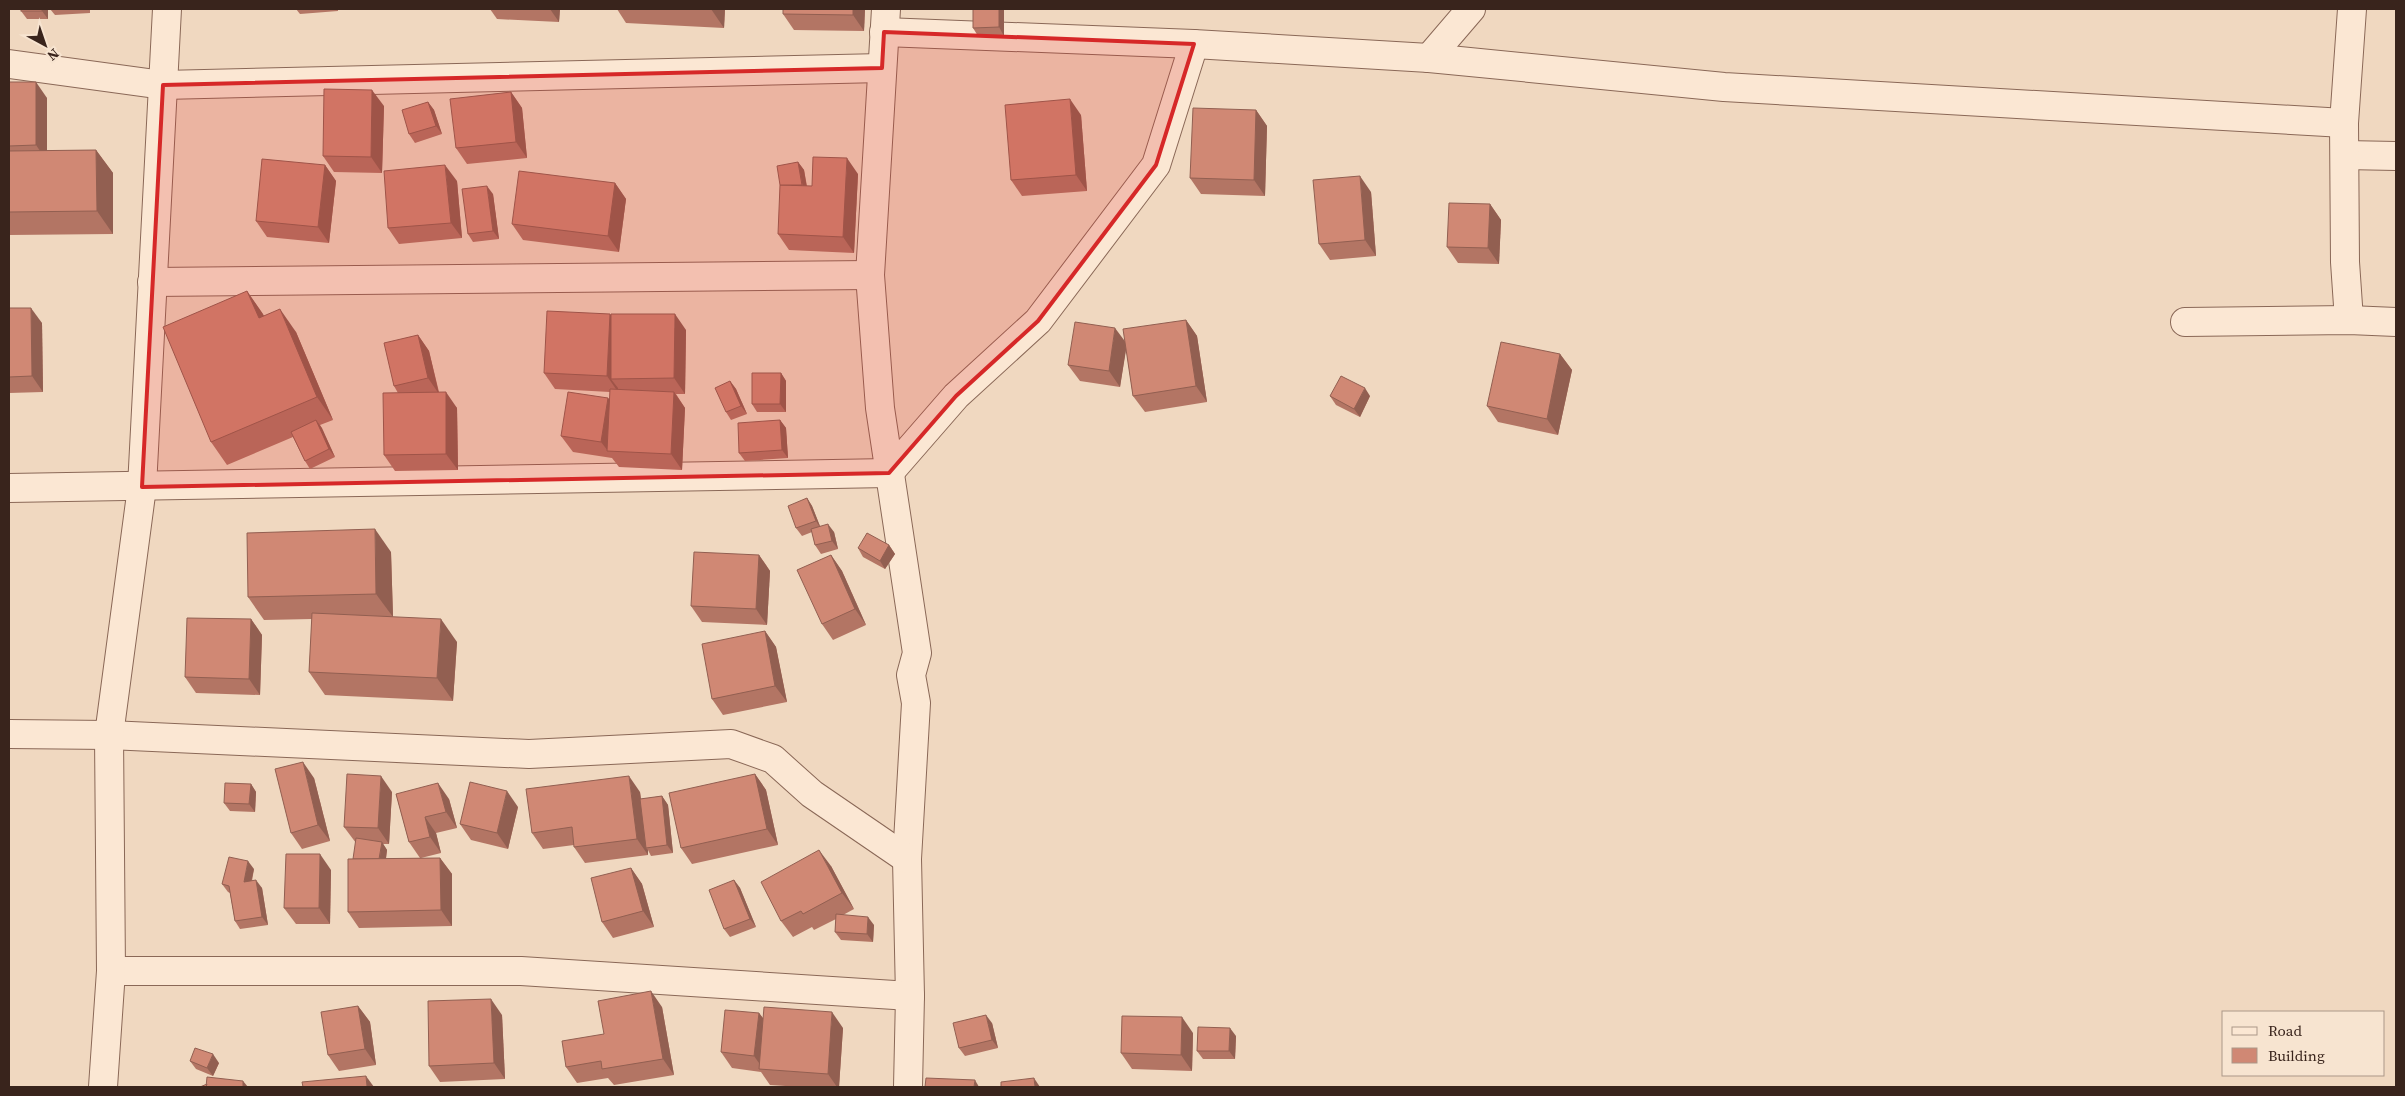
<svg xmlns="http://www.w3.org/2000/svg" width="2405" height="1096" font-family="'Source Serif 4',serif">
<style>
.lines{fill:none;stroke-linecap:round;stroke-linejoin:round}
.minor-casing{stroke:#8a6857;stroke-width:30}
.minor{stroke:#fbe7d3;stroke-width:28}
.wall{fill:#b37564}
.shaded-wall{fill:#925f51}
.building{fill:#d08874;stroke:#925f51}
.marked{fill:#d62828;fill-opacity:0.2;stroke:#d62828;stroke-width:4;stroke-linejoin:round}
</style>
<rect width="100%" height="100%" fill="#f0d8c0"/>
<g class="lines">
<defs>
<g id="minor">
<polyline points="886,9 870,275 880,408 917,653 911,675 916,703 907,859 910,996 908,1087"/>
<polyline points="884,32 1194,44 1429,58 1724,87 2344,123"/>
<polyline points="1429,58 1471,9"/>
<polyline points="9,64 163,85 882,68"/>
<polyline points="2345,155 2396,156"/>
<polyline points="152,282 870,275"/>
<polyline points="2349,320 2345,262 2344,123 2352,9"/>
<polyline points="2185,322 2349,320 2396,322"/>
<polyline points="9,488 889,473 956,396 1038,321 1156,165 1194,44"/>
<polyline points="9,734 109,735 529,754 731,744 773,759 812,794 907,859"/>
<polyline points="111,971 521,971 910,996"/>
<polyline points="103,1087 111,971 109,735 142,487 167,9"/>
</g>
</defs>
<!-- minor casing -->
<use href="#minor" class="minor-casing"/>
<!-- minor -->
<use href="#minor" class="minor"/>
</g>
<!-- wall -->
<g class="wall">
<polygon points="21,9 48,9 48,19 27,19 21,11"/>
<polygon points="50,9 90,9 90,13 55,15"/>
<polygon points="296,9 338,9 338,11 300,14"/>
<polygon points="490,9 560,9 559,22 497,19"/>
<polygon points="617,9 725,9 724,28 626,23"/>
<polygon points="865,9 864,31 794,30 783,14"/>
<polygon points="973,9 1004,9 1004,36 978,36 973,28"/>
<polygon points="9,82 47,98 47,151 96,150 113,173 113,234 9,235"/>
<polygon points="511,92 522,108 527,158 467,164 456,148"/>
<polygon points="428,102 434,110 442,134 415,143 409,134"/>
<polygon points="384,106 382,173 334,172 323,156"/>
<polygon points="1256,110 1267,126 1265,196 1201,194 1190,178"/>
<polygon points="1081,115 1087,191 1022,196 1011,180"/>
<polygon points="798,162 804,170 807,186 812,186 858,174 854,253 789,250 778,234"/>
<polygon points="325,165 336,181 329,243 267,237 256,221"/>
<polygon points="457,181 462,238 399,244 388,228"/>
<polygon points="615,183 626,199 619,252 523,240 512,224"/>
<polygon points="1371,192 1376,256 1330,260 1319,244"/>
<polygon points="493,194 499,239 473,242 468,234"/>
<polygon points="1490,204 1501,220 1499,264 1458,263 1447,247"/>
<polygon points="247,291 264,316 296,332 333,420 320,425 335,457 310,469 305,461 293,437 227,465 211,442"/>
<polygon points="9,308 42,323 43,392 9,393"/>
<polygon points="610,314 611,316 686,330 685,394 676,394 685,408 682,470 619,467 612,458 573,452 561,436 608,398 610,401 610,392 555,389 544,373"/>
<polygon points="1186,320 1197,336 1207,402 1145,412 1133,396 1126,348 1120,387 1080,381 1068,365 1125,342"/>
<polygon points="418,335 429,351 439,392 457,408 458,470 395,471 384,455 398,393 394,386"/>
<polygon points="1560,354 1572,370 1558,435 1498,422 1487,406"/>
<polygon points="781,373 786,381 786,412 757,412 752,404"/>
<polygon points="730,381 736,389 747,414 731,420 726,412"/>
<polygon points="1330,396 1370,396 1360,417 1336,405"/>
<polygon points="780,420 786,428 788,458 745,461 739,453"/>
<polygon points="807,498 812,506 820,526 834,532 838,549 821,554 815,545 812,532 802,536 796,528"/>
<polygon points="889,545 895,554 885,569 863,557 858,548"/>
<polygon points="391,552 393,617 457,642 453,701 325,695 309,672 312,619 264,620 248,597"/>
<polygon points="759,555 770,571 767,625 702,622 691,606"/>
<polygon points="831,555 842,571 866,625 833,640 822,624"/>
<polygon points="251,619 262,635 260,695 196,693 185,677"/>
<polygon points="765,631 776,647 787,702 723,715 712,699"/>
<polygon points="755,774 766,790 778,845 692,864 681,848"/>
<polygon points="314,778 330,841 302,849 291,833"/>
<polygon points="251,784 256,792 255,812 230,811 224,803"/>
<polygon points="392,792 389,844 383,844 387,850 386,859 420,858 409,842 396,794 449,799 457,828 436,833 441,853 421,858 440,858 452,874 452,926 359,928 348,912 356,843 344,827"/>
<polygon points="640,792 641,799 662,796 668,805 673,853 651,856 648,850 648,855 585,863 574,847 574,845 543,849 532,833"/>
<polygon points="518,807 508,849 471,840 460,824"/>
<polygon points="831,866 854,909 843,915 874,925 873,942 841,940 835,932 836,919 814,930 812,927 793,937 781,921"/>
<polygon points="631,868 642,884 654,927 613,938 602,922"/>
<polygon points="254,869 252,881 262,888 268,925 240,929 235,921 230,893 228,892 222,884"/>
<polygon points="331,870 330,924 296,924 284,908"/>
<polygon points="734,880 740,888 756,927 730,937 724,929"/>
<polygon points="358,1006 370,1022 376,1065 339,1071 328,1055"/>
<polygon points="662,1007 674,1075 614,1085 608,1078 577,1083 566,1067"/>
<polygon points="759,1013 763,1018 843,1028 839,1087 801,1087 770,1085 761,1072 732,1068 721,1052"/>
<polygon points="502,1015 505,1079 440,1082 429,1066"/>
<polygon points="992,1023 998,1048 965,1056 959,1048"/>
<polygon points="1193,1033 1192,1071 1132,1069 1121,1053"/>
<polygon points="1236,1036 1235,1059 1203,1059 1197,1051"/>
<polygon points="190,1061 219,1063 213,1076 196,1069"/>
</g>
<!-- shaded-wall -->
<g class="shaded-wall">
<polygon points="42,9 48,9 48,19 42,11"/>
<polygon points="550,9 560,9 559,22"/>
<polygon points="711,9 725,9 724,28"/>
<polygon points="853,9 865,9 864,31 853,15"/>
<polygon points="999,9 1004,9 1004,36 999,27"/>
<polygon points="36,82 47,98 47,161 36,145"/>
<polygon points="372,90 384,106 382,173 371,157"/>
<polygon points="511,92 522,108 527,158 516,142"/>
<polygon points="1070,99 1081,115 1087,191 1076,175"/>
<polygon points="428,102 434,110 442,134 436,126"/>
<polygon points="1256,110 1267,126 1265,196 1254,180"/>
<polygon points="96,150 113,173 113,234 97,211"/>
<polygon points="847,158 858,174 854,253 843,237"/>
<polygon points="798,162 804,170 808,195 803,187"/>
<polygon points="325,165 336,181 329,243 318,227"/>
<polygon points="445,165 457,181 462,238 451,223"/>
<polygon points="1360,176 1371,192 1376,256 1365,240"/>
<polygon points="615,183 626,199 619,252 608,236"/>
<polygon points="487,186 493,194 499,239 493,231"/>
<polygon points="1490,204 1501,220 1499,264 1488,248"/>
<polygon points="247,291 263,314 275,341 259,318"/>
<polygon points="31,308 42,323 43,392 32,376"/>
<polygon points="280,309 296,332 333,420 317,397"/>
<polygon points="610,314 621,330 611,379 618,388 618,392 607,376"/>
<polygon points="675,314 686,330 685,394 674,378"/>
<polygon points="1186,320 1197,336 1207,402 1196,386"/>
<polygon points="1115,328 1127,344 1120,387 1109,371"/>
<polygon points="418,335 429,351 439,394 428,378"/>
<polygon points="1560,354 1572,370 1558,435 1547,419"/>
<polygon points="781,373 786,381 786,412 780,404"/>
<polygon points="730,381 736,389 747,414 741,406"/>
<polygon points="1365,388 1370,396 1360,417 1354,409"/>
<polygon points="446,392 457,408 458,470 446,454"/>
<polygon points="674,392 685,408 682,470 671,454"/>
<polygon points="608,398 619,414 608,451 601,442"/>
<polygon points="316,420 322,428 335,457 329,449"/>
<polygon points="780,420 786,428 788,458 782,450"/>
<polygon points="807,498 812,506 821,529 816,521"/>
<polygon points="828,524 834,532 838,549 832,541"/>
<polygon points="375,529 391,552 393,617 376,594"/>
<polygon points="889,545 895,554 885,569 880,561"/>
<polygon points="759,555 770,571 767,625 756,609"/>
<polygon points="831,555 842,571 866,625 855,609"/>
<polygon points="251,619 262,635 260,695 249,679"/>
<polygon points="441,619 457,642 453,701 437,678"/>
<polygon points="765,631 776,647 787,702 775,686"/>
<polygon points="303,762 314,778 330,841 318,825"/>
<polygon points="755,774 766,790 778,845 767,829"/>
<polygon points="381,776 392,792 389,844 378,828"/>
<polygon points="629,776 640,792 647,848 646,848 648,850 648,855 637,839"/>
<polygon points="438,783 449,799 457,828 446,812"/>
<polygon points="251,784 256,792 255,812 249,804"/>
<polygon points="507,791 518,807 508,849 497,833"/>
<polygon points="662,796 668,805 673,853 667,845"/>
<polygon points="425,817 436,833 441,853 430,837"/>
<polygon points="382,842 387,850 384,872 379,864"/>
<polygon points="819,850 831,866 854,909 842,893"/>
<polygon points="320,854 331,870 330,924 319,908"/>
<polygon points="440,858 452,874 452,926 441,910"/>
<polygon points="248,861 254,869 249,891 244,882"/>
<polygon points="631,868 642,884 654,927 643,911"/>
<polygon points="256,880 262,888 268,925 262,917"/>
<polygon points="734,880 740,888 756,927 750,919"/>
<polygon points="868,917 874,925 873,942 867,934"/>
<polygon points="651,991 662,1007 674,1075 663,1059"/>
<polygon points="491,999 502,1015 505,1079 494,1063"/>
<polygon points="358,1006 370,1022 376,1065 365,1049"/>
<polygon points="832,1012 843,1028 839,1087 837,1087 828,1074"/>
<polygon points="759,1013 771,1029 764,1070 754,1056"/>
<polygon points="986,1015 992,1023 998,1048 992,1040"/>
<polygon points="1182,1017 1193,1033 1192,1071 1181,1055"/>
<polygon points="1230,1028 1236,1036 1235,1059 1229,1051"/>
<polygon points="213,1054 219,1063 213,1076 207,1068"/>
<polygon points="366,1076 374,1087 367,1087"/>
<polygon points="1034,1078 1040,1087 1035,1087"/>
<polygon points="975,1080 979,1087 974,1087"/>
<polygon points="243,1081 248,1087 243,1087"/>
</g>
<!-- building -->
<g class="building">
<rect x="21" y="9" width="21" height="2"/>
<polygon points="783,9 853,9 853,15 783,14"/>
<polygon points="973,9 999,9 999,27 973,28"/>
<polygon points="9,82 36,82 36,145 9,146"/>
<polygon points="324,89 372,90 371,157 323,156"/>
<polygon points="511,92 516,142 456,148 450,99"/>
<polygon points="1070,99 1076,175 1011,180 1005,105"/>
<polygon points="428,102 436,126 409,134 402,110"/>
<polygon points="1193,108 1256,110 1254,180 1190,178"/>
<polygon points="96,150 97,211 9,212 9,151"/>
<polygon points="813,157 847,158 843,237 778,234 780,185 812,186"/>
<polygon points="262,159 325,165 318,227 256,221"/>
<polygon points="798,162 802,185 780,185 777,166"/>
<polygon points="445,165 451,223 388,228 384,171"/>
<polygon points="519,171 615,183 608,236 512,224"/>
<polygon points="1360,176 1365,240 1319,244 1313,180"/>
<polygon points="487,186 493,231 468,234 462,189"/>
<polygon points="1449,203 1490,204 1488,248 1447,247"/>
<polygon points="247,291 259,318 280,309 317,397 211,442 163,327"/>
<polygon points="9,308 31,308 32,376 9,377"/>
<polygon points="547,311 610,314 607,376 544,373"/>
<polygon points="611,314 675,314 674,378 611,379"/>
<polygon points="1186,320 1196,386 1133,396 1123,329"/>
<polygon points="1075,322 1115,328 1109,371 1068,365"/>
<polygon points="418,335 428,378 394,386 384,343"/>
<polygon points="1501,342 1560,354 1547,419 1487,406"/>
<polygon points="752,373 781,373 780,404 752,404"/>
<polygon points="1341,376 1365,388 1354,409 1330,396"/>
<polygon points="730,381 741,406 726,412 715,388"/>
<polygon points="610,389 674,392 671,454 607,451"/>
<polygon points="446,392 446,454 384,455 383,393"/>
<polygon points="568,392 608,398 601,442 561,436"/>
<polygon points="316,420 329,449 305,461 291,432"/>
<polygon points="780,420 782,450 739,453 738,423"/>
<polygon points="807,498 816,521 796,528 788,506"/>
<polygon points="828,524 832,541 815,545 811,529"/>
<polygon points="375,529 376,594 248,597 247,533"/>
<polygon points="867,533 889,545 880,561 858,548"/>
<polygon points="694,552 759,555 756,609 691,606"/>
<polygon points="831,555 855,609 822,624 797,570"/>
<polygon points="312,613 441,619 437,678 309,672"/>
<polygon points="187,618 251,619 249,679 185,677"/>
<polygon points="765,631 775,686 712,699 702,644"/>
<polygon points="303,762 318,825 291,833 275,769"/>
<polygon points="347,774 381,776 378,828 344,827"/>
<polygon points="755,774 767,829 681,848 669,793"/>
<polygon points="629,776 637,839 574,847 572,827 532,833 526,789"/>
<polygon points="470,782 507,791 497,833 460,824"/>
<polygon points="225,783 251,784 249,804 224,803"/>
<polygon points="438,783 446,812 425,817 430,837 409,842 396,794"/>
<polygon points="662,796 667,845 646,848 640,799"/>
<polygon points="356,838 382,842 379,859 353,859"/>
<polygon points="819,850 842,893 803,914 801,911 781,921 761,882"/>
<polygon points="286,854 320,854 319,908 284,908"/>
<polygon points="229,857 248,861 244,882 256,880 262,917 235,921 229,886 222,884"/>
<polygon points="440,858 441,910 348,912 348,859"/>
<polygon points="631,868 643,911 602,922 591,878"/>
<polygon points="734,880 750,919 724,929 709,890"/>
<polygon points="836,914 868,917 867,934 835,932"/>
<polygon points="651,991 663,1059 602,1069 601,1061 566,1067 562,1041 604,1034 598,1001"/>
<polygon points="491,999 494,1063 429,1066 428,1001"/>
<polygon points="358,1006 365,1049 328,1055 321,1012"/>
<polygon points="764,1007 832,1012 828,1074 759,1069"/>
<polygon points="725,1010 759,1013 754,1056 721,1052"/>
<polygon points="986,1015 992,1040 959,1048 953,1023"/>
<polygon points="1122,1016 1182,1017 1181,1055 1121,1053"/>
<polygon points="1198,1027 1230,1028 1229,1051 1197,1051"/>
<polygon points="195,1048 213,1054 207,1068 190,1061"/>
<polygon points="366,1076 367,1087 303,1087 302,1082"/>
<polygon points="207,1077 243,1081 243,1087 206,1087"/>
<polygon points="926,1078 975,1080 974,1087 925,1087"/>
<polygon points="1034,1078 1035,1087 1001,1087 1001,1082"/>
<polygon points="207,1084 206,1087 200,1087"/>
</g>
<!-- marked area -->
<path class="marked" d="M884,32l310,12 -38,121 -118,156 -82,75 -67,77 -747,14 21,-402 719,-17z"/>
<!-- border -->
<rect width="2405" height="1096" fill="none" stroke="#39241c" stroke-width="20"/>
<!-- legend -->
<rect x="2222" y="1011" width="162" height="65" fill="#f7e4d0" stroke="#ab9788"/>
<rect x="2232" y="1027" width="25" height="8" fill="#fbe7d3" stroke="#ab9788"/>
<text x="2268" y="1036" font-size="15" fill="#39241c">Road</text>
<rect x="2232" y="1048" width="25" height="15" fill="#d08874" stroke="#ab9788"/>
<text x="2268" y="1061" font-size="15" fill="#39241c">Building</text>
<!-- north arrow -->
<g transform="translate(45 45) rotate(140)" stroke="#f7e4d0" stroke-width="4" paint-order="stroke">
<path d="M0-4L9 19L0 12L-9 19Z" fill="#39241c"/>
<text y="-8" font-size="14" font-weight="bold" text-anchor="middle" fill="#39241c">N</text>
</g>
</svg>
